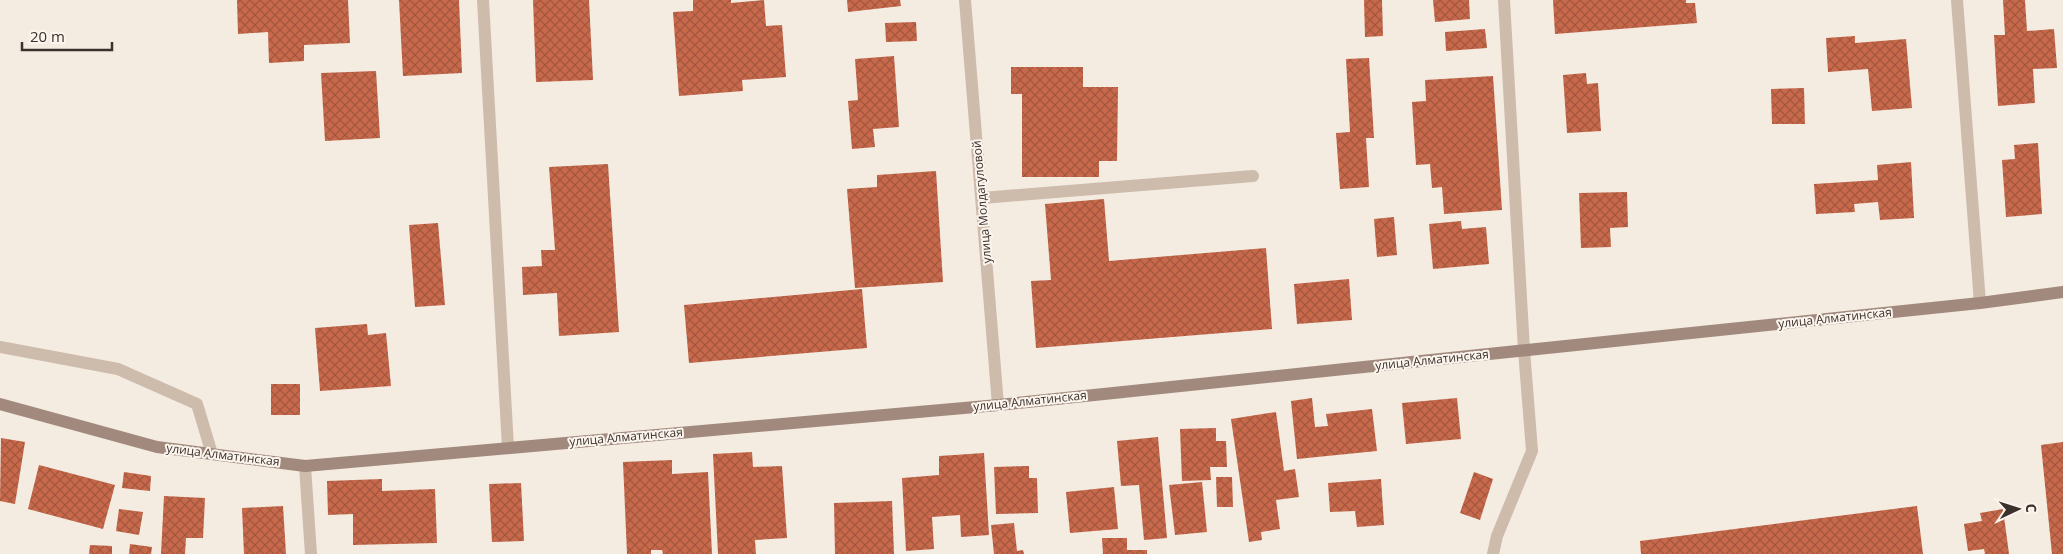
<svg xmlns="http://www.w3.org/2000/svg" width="2063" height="554" font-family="'Open Sans',sans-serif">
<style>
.building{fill:url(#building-cross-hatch)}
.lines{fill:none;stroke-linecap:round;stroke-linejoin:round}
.lane{stroke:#cdbbac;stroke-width:12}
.street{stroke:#cdbbac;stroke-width:12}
.secondary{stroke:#a18a7d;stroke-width:12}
.labels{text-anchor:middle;stroke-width:4;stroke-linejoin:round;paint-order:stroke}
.street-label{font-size:12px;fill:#3b302b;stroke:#fbf5ee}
</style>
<defs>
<pattern id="building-cross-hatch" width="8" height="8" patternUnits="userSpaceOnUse" patternTransform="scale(1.25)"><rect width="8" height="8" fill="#c8694b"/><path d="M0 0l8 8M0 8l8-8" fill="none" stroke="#a4573f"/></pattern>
</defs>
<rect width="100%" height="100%" fill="#f4ebe1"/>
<!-- building -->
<g class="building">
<polygon points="237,0 348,0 350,43 304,45 304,61 269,63 268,32 238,34"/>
<polygon points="399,0 459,0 462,73 403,76"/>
<polygon points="533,0 589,0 593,80 536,82"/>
<polygon points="693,0 731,0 731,3 764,0 766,26 782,25 786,77 742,80 743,91 679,96 673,12 693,11"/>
<polygon points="847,0 900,0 901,6 848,12"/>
<polygon points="1364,0 1382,0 1383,36 1365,37"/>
<polygon points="1433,0 1469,0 1470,19 1435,22"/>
<polygon points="1553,0 1686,0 1686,3 1695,3 1697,23 1555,34"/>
<polygon points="2003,0 2025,0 2027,31 2054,29 2057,68 2033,69 2035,103 1998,106 1994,35 2005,35"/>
<polygon points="916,22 917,41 886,42 885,23"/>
<polygon points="1485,29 1487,48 1446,51 1445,32"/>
<polygon points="1855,36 1855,43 1906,39 1912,108 1872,111 1868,69 1828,72 1826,38"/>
<polygon points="894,56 899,127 873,129 875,147 852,149 848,101 858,100 855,59"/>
<polygon points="1369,58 1374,138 1366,138 1369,187 1340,189 1336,133 1350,132 1346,59"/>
<polygon points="1011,67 1083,67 1083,87 1118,87 1117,161 1099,161 1099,177 1022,177 1022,94 1011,94"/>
<polygon points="376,71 380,138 325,141 321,73"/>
<polygon points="1586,73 1587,84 1598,83 1601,131 1567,133 1563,75"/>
<polygon points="1493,76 1502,210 1444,214 1442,187 1432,188 1430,164 1416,165 1412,102 1426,101 1425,80"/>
<polygon points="1804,88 1805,124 1772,124 1771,89"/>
<polygon points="2038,143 2042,214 2006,217 2002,160 2015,159 2014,145"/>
<polygon points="1911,162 1914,218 1880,220 1878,202 1854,204 1855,212 1816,214 1814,184 1878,180 1877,165"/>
<polygon points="608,164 619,332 559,336 557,293 523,295 522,267 542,266 541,250 555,250 549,167"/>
<polygon points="936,171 943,282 855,288 847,189 877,187 877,175"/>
<polygon points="1627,192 1628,227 1610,228 1611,247 1581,248 1579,193"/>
<polygon points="1104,199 1109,261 1266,248 1272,329 1036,348 1031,281 1051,280 1045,204"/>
<polygon points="1394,217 1397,255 1377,257 1374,219"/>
<polygon points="1461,221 1462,229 1486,227 1489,264 1433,269 1429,224"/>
<polygon points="438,223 445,305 415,307 409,225"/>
<polygon points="1349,279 1352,320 1297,324 1294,284"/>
<polygon points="862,289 867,348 689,363 684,305"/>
<polygon points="367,324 368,335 386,333 391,386 320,391 315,328"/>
<rect x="271" y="384" width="29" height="31"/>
<polygon points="1312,398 1315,427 1328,426 1326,414 1372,409 1377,451 1297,459 1291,401"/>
<polygon points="1457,398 1461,439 1406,444 1402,403"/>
<polygon points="1276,412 1284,471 1295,469 1299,497 1276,500 1280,529 1261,532 1262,540 1249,542 1231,419"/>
<polygon points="1216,428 1216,441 1226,441 1227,467 1210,467 1211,480 1182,481 1180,429"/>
<polygon points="1158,437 1167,538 1144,540 1139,485 1121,486 1117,441"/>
<polygon points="1,438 25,442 15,504 0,501"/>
<polygon points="2063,442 2063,554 2052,554 2041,445"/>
<polygon points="752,452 753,467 782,466 787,538 755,540 756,554 718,554 713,454"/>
<polygon points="984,453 989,535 961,537 960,515 932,517 934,549 906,551 902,478 939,475 939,456"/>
<polygon points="672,460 672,474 708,472 712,554 663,554 662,550 651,550 651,554 627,554 623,462"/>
<polygon points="39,465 115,485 103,529 28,509"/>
<polygon points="1029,466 1029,478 1037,478 1038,513 996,514 994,467"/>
<polygon points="124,472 151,476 150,491 122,488"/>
<polygon points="1474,472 1493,479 1480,520 1460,513"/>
<polygon points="1216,477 1232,477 1233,507 1217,507"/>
<polygon points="382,479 382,491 435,489 437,543 353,545 353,514 328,515 327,481"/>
<polygon points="1381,479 1384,525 1357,527 1355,511 1330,512 1328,483"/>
<polygon points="1202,482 1207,532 1175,535 1169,485"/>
<polygon points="521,483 524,541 492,542 489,484"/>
<polygon points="1114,487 1118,529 1070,533 1066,492"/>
<polygon points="164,496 205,498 203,538 186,538 185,554 161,554"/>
<polygon points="892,501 894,554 835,554 834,503"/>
<polygon points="283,506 286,554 244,554 242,508"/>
<polygon points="1917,506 1923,554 1641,554 1640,541"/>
<polygon points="119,509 143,512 139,535 116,531"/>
<polygon points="2003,509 2009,554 1985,554 1984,549 1968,551 1964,524 1982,521 1980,513"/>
<polygon points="1014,523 1017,551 1023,550 1024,554 994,554 991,525"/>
<polygon points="1102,538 1127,538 1127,550 1147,550 1147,554 1103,554"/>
<polygon points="130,544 152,547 151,554 129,554"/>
<polygon points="90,545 112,546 112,554 89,554"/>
</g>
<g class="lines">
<!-- lane -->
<g class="lane">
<polyline points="982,198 1253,176"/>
<polyline points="0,347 118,369 197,404 212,454"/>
</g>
<!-- street -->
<g class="street">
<polyline points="483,0 508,448"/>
<polyline points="965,0 998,405"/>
<polyline points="1957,0 1980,303"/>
<polyline points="305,466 311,554"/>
<polyline points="1493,554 1497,536 1532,451 1524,350 1504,0"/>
</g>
<!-- secondary -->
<polyline class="secondary" points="0,404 157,447 305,466 998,405 1980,303 2063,292"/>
</g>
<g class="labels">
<!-- street labels -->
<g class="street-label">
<text transform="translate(982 202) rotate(-95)" y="4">улица Молдагуловой</text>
<text transform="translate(1835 318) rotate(-6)" y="4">улица Алматинская</text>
<text transform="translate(1432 360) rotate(-6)" y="4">улица Алматинская</text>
<text transform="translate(1030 401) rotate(-6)" y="4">улица Алматинская</text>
<text transform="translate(626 437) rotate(-5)" y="4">улица Алматинская</text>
<text transform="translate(223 455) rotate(7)" y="4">улица Алматинская</text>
</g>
</g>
<!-- north arrow -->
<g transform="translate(2018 509) rotate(86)" stroke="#fbf5ee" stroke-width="4" paint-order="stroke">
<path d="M0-4L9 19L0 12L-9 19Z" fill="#3b302b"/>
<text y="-8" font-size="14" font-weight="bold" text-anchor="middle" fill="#3b302b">С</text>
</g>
<!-- scale -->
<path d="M22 42v8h90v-8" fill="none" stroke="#3b302b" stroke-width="2.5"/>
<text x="30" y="42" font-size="15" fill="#3b302b" stroke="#fbf5ee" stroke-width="4" paint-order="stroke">20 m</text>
</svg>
